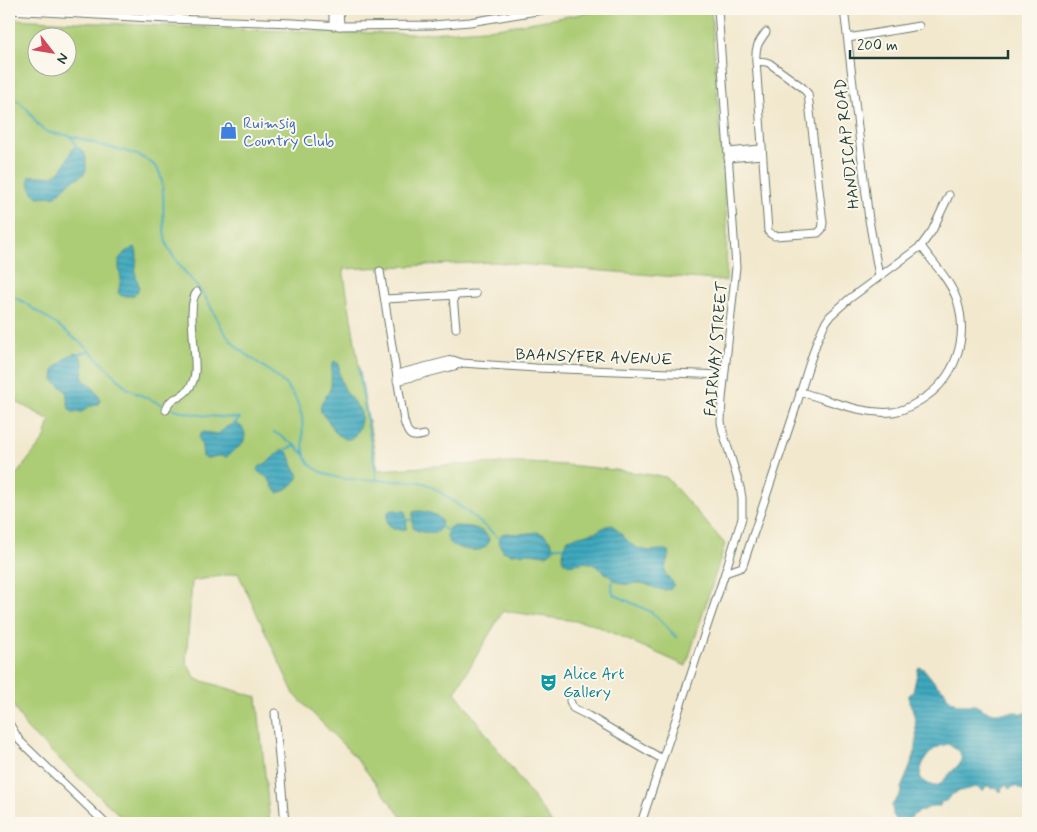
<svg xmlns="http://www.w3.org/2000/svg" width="1037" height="832" font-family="Mynerve,sans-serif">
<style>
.grass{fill:#accc74;stroke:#668454;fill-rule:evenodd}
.water{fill:url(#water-rules);stroke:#2e7279;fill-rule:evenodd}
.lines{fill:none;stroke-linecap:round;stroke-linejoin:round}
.stream{stroke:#3ea8be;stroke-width:2}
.minor-casing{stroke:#69796a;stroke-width:9}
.minor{stroke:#fff;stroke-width:7}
.labels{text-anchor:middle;stroke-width:4;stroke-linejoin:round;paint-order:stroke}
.shop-label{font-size:16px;fill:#366cbe;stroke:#fbf7ec;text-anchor:start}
.street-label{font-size:16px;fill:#1f3d34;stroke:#fbf7ec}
.culture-label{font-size:16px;fill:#0d838f;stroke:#fbf7ec;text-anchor:start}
</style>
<defs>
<pattern id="water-rules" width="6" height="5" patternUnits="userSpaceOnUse" patternTransform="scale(1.25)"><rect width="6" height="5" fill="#3ea8be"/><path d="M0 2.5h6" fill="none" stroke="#338a9b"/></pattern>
</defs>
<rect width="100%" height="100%" fill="#fbf7ec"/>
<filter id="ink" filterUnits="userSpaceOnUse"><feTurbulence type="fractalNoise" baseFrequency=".02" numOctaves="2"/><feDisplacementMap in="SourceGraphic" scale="10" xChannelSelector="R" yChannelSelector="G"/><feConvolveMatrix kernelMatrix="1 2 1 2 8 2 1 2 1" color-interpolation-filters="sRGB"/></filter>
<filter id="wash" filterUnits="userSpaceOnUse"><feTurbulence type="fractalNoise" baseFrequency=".0096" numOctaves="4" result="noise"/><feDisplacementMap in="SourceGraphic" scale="20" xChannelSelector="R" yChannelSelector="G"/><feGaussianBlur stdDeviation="1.12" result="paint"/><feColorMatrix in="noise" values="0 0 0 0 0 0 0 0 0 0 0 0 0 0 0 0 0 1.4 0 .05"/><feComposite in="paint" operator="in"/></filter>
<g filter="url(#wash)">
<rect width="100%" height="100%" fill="#f2e8ce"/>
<!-- grass -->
<path class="grass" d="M610,9h101l16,216 -1,56 -233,-19 -150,7 21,128 14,73c48,-3 96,-7 144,-7 49,1 97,7 144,14l59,67 -39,122 -96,-43 -87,-12 -48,81 97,131h-146l-49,-64 -63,-65 -56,-121 -46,8 -6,81 10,17 61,18 13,126h-142l-101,-94 -18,-31v-214l36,-46 5,-18 -41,-22v-379l249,11 158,4 82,-6zM38,38h30v30h-30z"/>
<!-- water -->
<g class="water">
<path d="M75,147h3l6,5 2,5v13l-2,4 -15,9 -13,13 -19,1c-5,-4 -10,-15 -7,-21 7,-1 13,1 20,0 14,-2 17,-17 22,-27z"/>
<path d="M135,247c5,10 -1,19 1,29 1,5 5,10 1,16 -3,5 -10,4 -15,4l-4,-3 3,-14 -2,-10v-10l6,-7z"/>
<polygon points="75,353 80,355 84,365 82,376 84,380 96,391 100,399 99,403 96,405 88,407 82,412 72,412 69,409 66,391 53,380 54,369 68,356"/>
<path d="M335,361l4,3c0,13 3,23 11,33 3,5 9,10 11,16 2,7 -4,25 -12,26 -5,1 -11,-4 -14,-7 -2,-3 -4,-7 -6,-10 -5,-6 -12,-11 -7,-20 3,-6 8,-9 9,-17 1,-8 -1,-15 2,-23z"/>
<path d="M234,424c11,0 15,14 6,22 -2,2 -5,3 -7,5 -2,2 -4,4 -6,6 -2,0 -5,-1 -7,-1 -7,0 -11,4 -17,1l-1,-10 -3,-9 1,-4 4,-2 14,2 10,-8z"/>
<path d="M281,450c4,0 4,0 7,3 4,4 3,10 6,15 2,3 6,6 4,10 -2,5 -14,13 -19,15 -8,-5 -6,-9 -11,-15 -3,-3 -8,-3 -11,-8l2,-3 9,-5z"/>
<path d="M393,510l12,1 2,9 -1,9c-7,3 -14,-1 -19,-6v-8l2,-4z"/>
<path d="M418,511c12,0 33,7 19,21 -7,1 -19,1 -24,-4v-16z"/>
<path d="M612,525c11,9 18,23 32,25 9,2 16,-2 25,1 0,7 -6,17 -3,24 3,4 6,5 8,10 -7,12 -25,-2 -36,-2 -5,0 -10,2 -15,1 -13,-4 -20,-16 -33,-21 -7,-2 -18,3 -23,1 -8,-4 -2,-19 1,-25l30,-8 8,-5z"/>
<path d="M453,526c14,0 27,0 36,12 0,21 -37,11 -41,2 -2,-4 -1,-8 1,-12z"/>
<path d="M537,532c8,2 16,8 16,17l-3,4 -4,2 -17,-2 -18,1 -8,-3 -4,-7 -1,-4 4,-6 4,-1 14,1z"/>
<path d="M919,667l5,2 12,15 9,7 2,6 11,8h17l11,6 9,2 22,-1 5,2 6,-3v82l-13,-7 -6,3 -3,-4 -5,3 1,3h-4l-3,-4 -3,2 -4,-3h-2l-3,5 -7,-4c-11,3 -24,4 -30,14l-5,1 -1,4h-8l-19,9 -4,5 -11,2 -5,-7 -1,-10 10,-13 -1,-4c5,-12 11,-24 14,-36 3,-10 1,-42 -6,-49v-8l4,-3 5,-23zM948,744l12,8 2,9 -23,24 -6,1 -12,-6c-3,-12 5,-25 15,-32 4,-2 8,-3 12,-4z"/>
</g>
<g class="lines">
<!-- stream -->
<g class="stream">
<path d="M9,95c6,4 13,8 18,14 7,7 9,18 19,22 8,4 17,3 26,5 10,3 19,6 28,9 18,5 43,8 56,22 13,15 3,57 11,78 8,18 24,33 36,49 12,17 18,39 34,53 18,16 41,26 55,46 5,7 8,16 10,24 2,15 -3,40 11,50 18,13 40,13 61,13 15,1 31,1 46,2l7,2 13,8 25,18 34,28"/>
<polyline points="71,137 74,141 76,147"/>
<polyline points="9,295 22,301 60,327 87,348 127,388 136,393 165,406"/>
<polyline points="78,354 89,351"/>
<polyline points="359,370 377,480"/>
<path d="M169,407c23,9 47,10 71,11"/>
<polyline points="234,424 240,418"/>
<polyline points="274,432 295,445 304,454"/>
<polyline points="285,450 294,446"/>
<polyline points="407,520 412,520"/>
<polyline points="441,527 448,531"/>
<polyline points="553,547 564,547"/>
<polyline points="613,579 612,588 613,594 651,612 659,619 677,638"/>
</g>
</g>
</g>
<g filter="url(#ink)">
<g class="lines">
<defs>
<g id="minor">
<polyline points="178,9 178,19"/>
<polyline points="333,9 333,26"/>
<polyline points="339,9 340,26"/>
<polyline points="844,9 869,220 879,276"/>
<polyline points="9,10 168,19 293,23 340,26 433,25 470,22 549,9"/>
<polyline points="848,38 919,26"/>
<polygon points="756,61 766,62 769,63 802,87 808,94 823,223 822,229 818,233 775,236 771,234 768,231"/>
<path d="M756,61c-1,-14 2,-18 10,-29"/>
<polyline points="728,152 761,149"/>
<polyline points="728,158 762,155"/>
<path d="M380,271l24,150c4,14 6,18 20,14"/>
<polyline points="453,296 456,328"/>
<polyline points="385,299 476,294"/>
<polyline points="397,374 448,361 453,360 462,363 536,368 724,375"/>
<polyline points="397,381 431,372 454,366 462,363"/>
<path d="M800,392c31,8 61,23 93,20 10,-1 20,-7 28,-12 35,-21 48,-62 36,-100 -7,-20 -24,-37 -36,-54"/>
<path d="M166,410c1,-2 2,-6 3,-7 2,-3 7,-5 10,-6 10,-6 15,-13 16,-25 2,-17 -9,-69 2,-80"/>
<polyline points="725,573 742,567 743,565 795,410 808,368 817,341 824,325 830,316 849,299 921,246 932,231 949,195"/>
<polyline points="570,701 573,708 585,714 662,759"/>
<polyline points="275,713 285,823"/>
<polyline points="9,723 19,740 25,746 105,823"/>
<polyline points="641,823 725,573 742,518 742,498 740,487 723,432 721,422 722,399 736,267 718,9"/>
</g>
</defs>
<!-- minor casing -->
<use href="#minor" class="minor-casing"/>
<!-- minor -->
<use href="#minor" class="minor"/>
</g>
</g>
<!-- icons -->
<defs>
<symbol id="shop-bare" viewBox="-9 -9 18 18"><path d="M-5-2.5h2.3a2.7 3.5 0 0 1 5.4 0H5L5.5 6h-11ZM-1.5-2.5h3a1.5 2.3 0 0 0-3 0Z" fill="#3f7fe0" stroke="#fbf7ec" stroke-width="2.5" paint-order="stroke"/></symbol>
<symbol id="theatre-bare" viewBox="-9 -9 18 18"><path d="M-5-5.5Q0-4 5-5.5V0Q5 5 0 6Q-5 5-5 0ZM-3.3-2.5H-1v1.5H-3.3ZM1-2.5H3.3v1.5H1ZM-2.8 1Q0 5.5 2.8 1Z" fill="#0f9aa8" stroke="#fbf7ec" stroke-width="2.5" paint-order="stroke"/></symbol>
</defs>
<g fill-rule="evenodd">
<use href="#shop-bare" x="216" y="118" width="25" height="25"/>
<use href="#theatre-bare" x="536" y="670" width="25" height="25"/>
</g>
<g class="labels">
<!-- shop labels -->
<g class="shop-label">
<text x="243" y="128">Ruimsig<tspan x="243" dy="18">Country Club</tspan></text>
</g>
<!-- street labels -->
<g class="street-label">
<text transform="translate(846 144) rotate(-96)" y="6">HANDICAP ROAD</text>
<text transform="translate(715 349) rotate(-85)" y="6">FAIRWAY STREET</text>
<text transform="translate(594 356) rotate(2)" y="6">BAANSYFER AVENUE</text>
</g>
<!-- culture labels -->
<g class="culture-label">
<text x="563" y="679">Alice Art<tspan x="563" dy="18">Gallery</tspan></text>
</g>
</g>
<!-- margin -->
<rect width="1037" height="832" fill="none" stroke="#fbf7ec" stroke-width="30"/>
<!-- north arrow -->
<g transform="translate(52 52) rotate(121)"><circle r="24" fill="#fbf7ec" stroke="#a3ada2"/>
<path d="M0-4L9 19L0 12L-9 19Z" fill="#d1495b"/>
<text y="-8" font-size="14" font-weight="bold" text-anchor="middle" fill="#1f3d34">N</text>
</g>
<!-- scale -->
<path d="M850 50v8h158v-8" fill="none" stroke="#1f3d34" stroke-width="2.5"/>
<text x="857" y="50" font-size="15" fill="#1f3d34" stroke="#fbf7ec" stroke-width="4" paint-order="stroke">200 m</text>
</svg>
